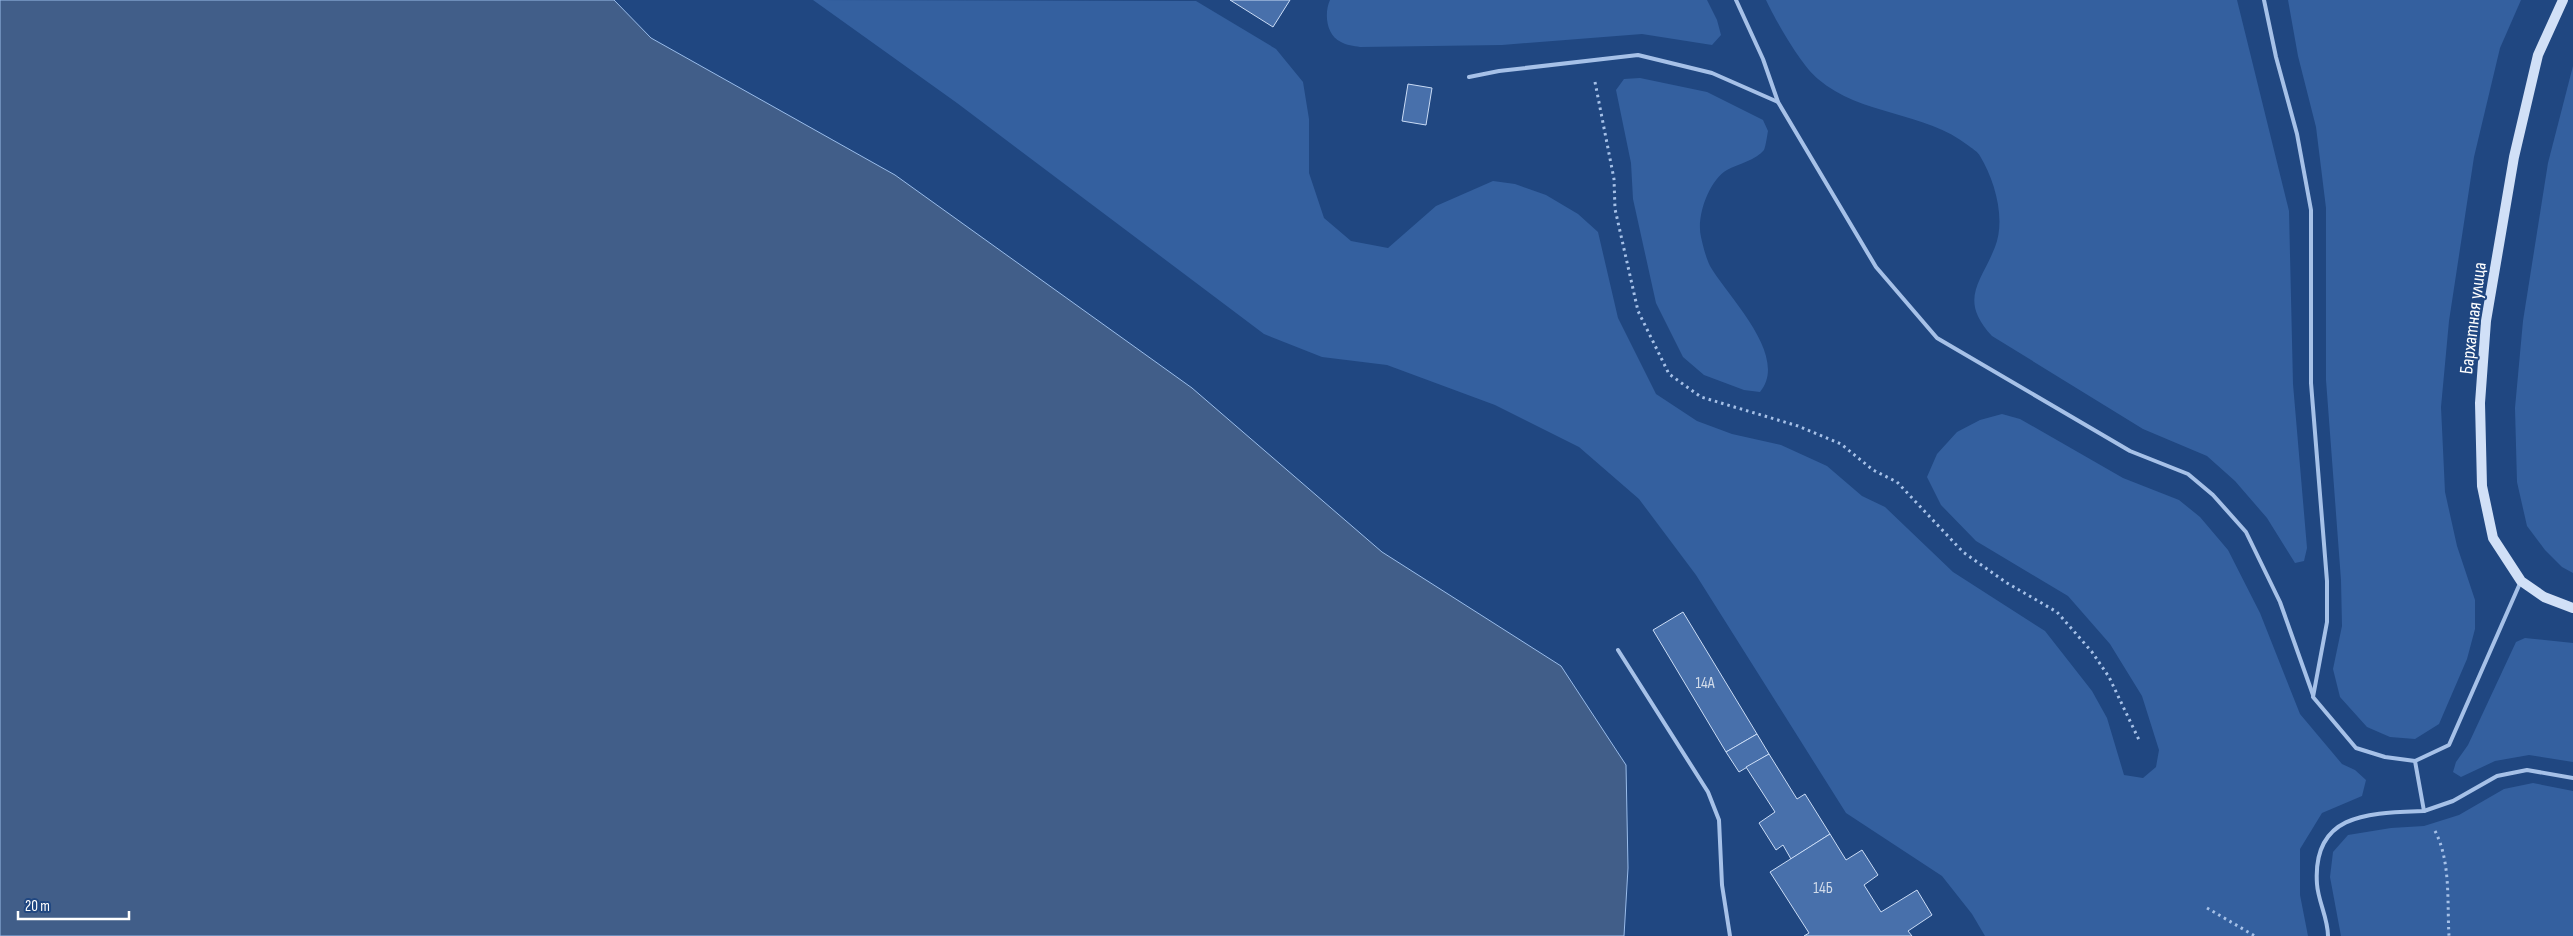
<svg xmlns="http://www.w3.org/2000/svg" width="2573" height="936" font-family="'Sofia Sans Condensed',sans-serif">
<style>
.green{fill:#34609f}
.water{fill:#415e89;stroke:#99bcea}
.building{fill:#4870ab;stroke:#cadcf6}
.lines{fill:none;stroke-linecap:round;stroke-linejoin:round}
.path{stroke:#a6c1e8;stroke-width:3;stroke-dasharray:2.5 4;stroke-linecap:butt}
.lane{stroke:#a6c1e8;stroke-width:4}
.secondary{stroke:#d1e0f7;stroke-width:10}
.labels{text-anchor:middle;stroke-width:4;stroke-linejoin:round;paint-order:stroke}
.number-label{font-size:16px;fill:#d1dbea}
.street-label{font-size:19px;fill:#fff;stroke:#204781}
</style>
<rect width="100%" height="100%" fill="#204781"/>
<!-- green -->
<g class="green">
<polygon points="813,0 1196,1 1276,49 1303,82 1309,119 1309,173 1324,218 1351,241 1388,248 1436,206 1493,181 1515,184 1546,195 1578,214 1598,232 1618,318 1656,394 1697,421 1732,434 1781,445 1827,466 1862,496 1885,507 1953,572 2045,631 2092,691 2107,718 2124,775 2143,778 2156,767 2159,750 2142,696 2110,644 2068,596 1976,541 1941,505 1927,477 1937,454 1957,432 1980,420 2002,414 2020,419 2123,478 2179,500 2200,517 2228,550 2260,613 2300,714 2342,764 2355,770 2366,780 2362,796 2322,813 2300,849 2300,895 2308,936 1985,936 1972,914 1942,876 1846,813 1696,575 1639,499 1579,447 1495,405 1387,365 1322,357 1264,334 957,103"/>
<path d="M1330,0h377l10,20 4,15 -9,10 -70,-11 -140,11 -142,2c-6,-1 -14,-2 -19,-5 -15,-7 -17,-29 -11,-42z"/>
<path d="M1766,0h471l52,211 4,173 14,164 -3,13 -9,2 -28,-45 -32,-37 -28,-25 -64,-27 -151,-93c-34,-37 -11,-53 3,-89 11,-28 0,-66 -15,-91 -2,-4 -7,-7 -11,-10 -44,-35 -108,-30 -151,-67 -18,-15 -42,-58 -52,-79z"/>
<polygon points="2288,0 2521,0 2500,48 2474,157 2449,321 2441,407 2445,492 2457,546 2475,600 2475,629 2467,659 2439,724 2415,739 2390,737 2367,727 2340,697 2333,669 2342,626 2341,580 2326,380 2326,208 2316,127 2298,56"/>
<polygon points="2573,66 2573,573 2562,567 2545,550 2527,526 2517,482 2515,408 2523,321 2548,163"/>
<path d="M1640,78l67,14 56,28 5,11c-1,5 -2,14 -4,19 -8,10 -26,14 -37,20 -18,10 -31,47 -26,67 2,9 5,21 9,29 17,30 80,90 50,126l-16,-2 -40,-15 -21,-18 -27,-54 -23,-104 -2,-36 -15,-73 8,-11z"/>
<polygon points="2525,638 2573,643 2573,762 2529,755 2495,761 2461,777 2453,772 2456,762 2468,745 2516,642"/>
<polygon points="2533,783 2573,791 2573,936 2341,936 2330,877 2333,852 2348,835 2391,828 2424,826 2459,815 2504,789"/>
</g>
<!-- water -->
<polygon class="water" points="0,0 614,0 651,38 895,175 1192,388 1382,552 1561,666 1626,765 1628,868 1624,936 0,936"/>
<!-- building -->
<g class="building">
<polygon points="1230,0 1290,0 1273,27"/>
<polygon points="1408,84 1432,88 1426,125 1402,121"/>
<polygon points="1683,612 1757,734 1726,752 1653,630"/>
<polygon points="1757,734 1769,754 1739,772 1726,752"/>
<polygon points="1769,754 1797,799 1805,794 1830,834 1791,859 1783,845 1776,850 1759,823 1775,812 1746,767"/>
<polygon points="1830,834 1846,860 1862,850 1878,875 1864,885 1881,912 1917,890 1932,915 1908,931 1912,936 1804,936 1809,933 1770,872"/>
</g>
<g class="lines">
<!-- path -->
<g class="path">
<polyline points="1595,82 1614,179 1615,209 1638,311 1669,374 1701,397 1798,426 1841,444 1873,470 1897,482 1963,552 2007,583 2057,612 2092,652 2109,677 2140,742"/>
<path d="M2435,831c16,30 12,72 14,105"/>
<polyline points="2207,908 2255,936"/>
</g>
<!-- lane -->
<g class="lane">
<polyline points="1736,0 1763,59 1778,102 1876,267 1937,338 2130,451 2188,474 2213,495 2246,532 2280,602 2313,695"/>
<polyline points="2264,0 2276,57 2297,134 2311,210 2311,383 2327,581 2327,622 2313,697 2356,748 2385,757 2415,761 2449,745 2521,581"/>
<polyline points="1469,77 1499,71 1638,55 1712,73 1778,102"/>
<polyline points="1618,650 1708,792 1719,820 1722,885 1730,936"/>
<polyline points="2424,811 2453,801 2497,776 2527,770 2573,778"/>
<path d="M2328,936c0,-18 -10,-35 -11,-52 -5,-72 53,-71 107,-73l-9,-50"/>
</g>
<!-- secondary -->
<polyline class="secondary" points="2563,0 2538,55 2514,157 2486,321 2480,403 2482,486 2493,538 2521,581 2544,597 2573,608"/>
</g>
<g class="labels">
<!-- number labels -->
<g class="number-label">
<text x="1705" y="688">14А</text>
<text x="1823" y="893">14Б</text>
</g>
<!-- street labels -->
<g class="street-label">
<text transform="translate(2472 318) rotate(-83)" y="7">Бархатная улица</text>
</g>
</g>
<!-- scale -->
<path d="M18 911v8h111v-8" fill="none" stroke="#ffffff" stroke-width="2.5"/>
<text x="25" y="911" font-size="15" fill="#ffffff" stroke="#204781" stroke-width="4" paint-order="stroke">20 m</text>
</svg>
